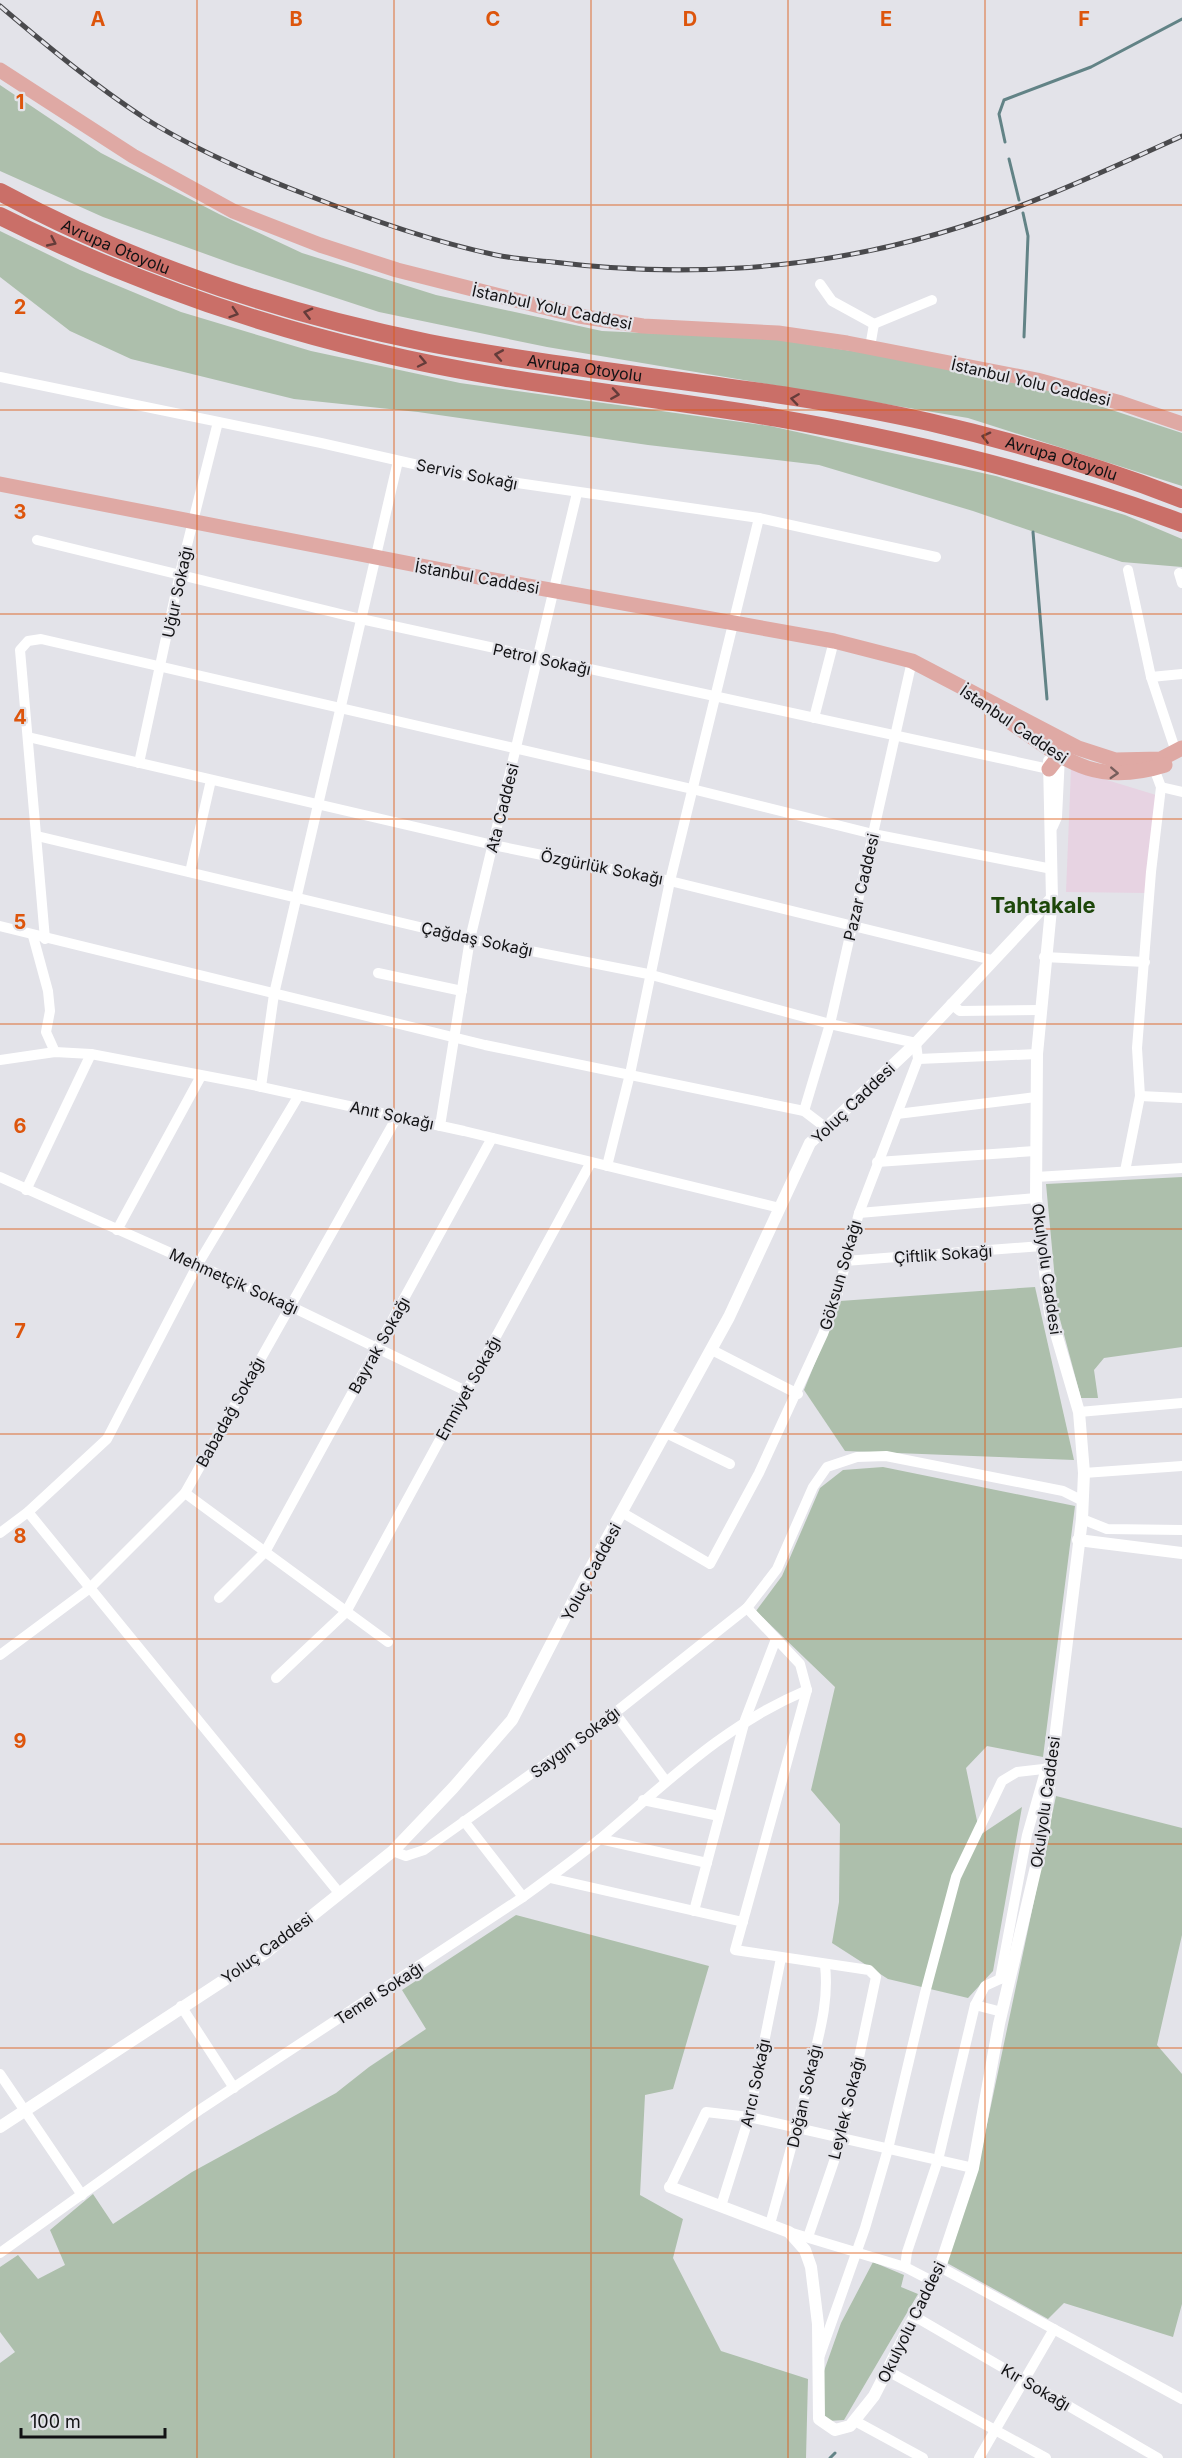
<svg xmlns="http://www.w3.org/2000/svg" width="1182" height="2458" font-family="Inter,sans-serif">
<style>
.education{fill:#e7d3e2}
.green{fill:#adbfac}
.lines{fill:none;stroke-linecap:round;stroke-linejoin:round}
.stream{stroke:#628386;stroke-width:3}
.minor{stroke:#fff;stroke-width:10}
.tertiary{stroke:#fff;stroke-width:12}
.primary{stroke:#dfa9a4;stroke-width:15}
.motorway{stroke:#ca6f68;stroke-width:18}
.rail-casing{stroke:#4a4a4d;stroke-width:5}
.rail{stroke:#e3e3e9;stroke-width:3;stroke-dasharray:9;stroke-linecap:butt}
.oneway{stroke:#653c3a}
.oneway2{stroke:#785e5c}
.grid{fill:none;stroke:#dd550c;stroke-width:1.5;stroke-opacity:0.55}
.labels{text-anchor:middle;stroke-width:4.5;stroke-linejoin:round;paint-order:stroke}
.street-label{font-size:16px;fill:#121214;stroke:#e3e3e9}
.district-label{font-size:22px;font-weight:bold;fill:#1d470a;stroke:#e3e3e9}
.grid-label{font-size:20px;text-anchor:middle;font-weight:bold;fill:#dd550c;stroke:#e3e3e9;stroke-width:4.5;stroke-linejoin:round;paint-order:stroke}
</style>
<rect width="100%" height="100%" fill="#e3e3e9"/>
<!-- education -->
<polygon class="education" points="1071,769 1156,795 1147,893 1066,892"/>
<!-- green -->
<g class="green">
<polygon points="0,85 101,153 219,214 302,253 436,295 602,331 773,339 885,356 1057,392 1182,433 1182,486 968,418 547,347 379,312 236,265 103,217 0,171"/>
<polygon points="0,231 80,270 181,312 311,351 460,383 770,426 996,476 1125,515 1182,539 1182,567 1122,562 973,511 819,465 648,445 418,412 294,399 131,359 70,331 0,277"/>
<polygon points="1182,1177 1182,1347 1104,1358 1094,1370 1098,1398 1081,1398 1058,1312 1046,1184"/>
<polygon points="1035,1287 1074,1460 845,1451 804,1390 840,1301"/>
<polygon points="883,1467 1075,1506 1043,1757 987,1746 966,1768 980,1835 1022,1807 993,1971 968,1998 888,1979 832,1943 839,1902 840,1824 811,1790 835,1687 756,1611 782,1576 820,1488 843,1470"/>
<polygon points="1056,1796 1182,1828 1182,1935 1157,2045 1182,2074 1182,2304 1173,2337 1064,2303 1048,2319 947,2263 977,2172"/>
<polygon points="516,1915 709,1966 673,2089 645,2095 640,2195 683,2219 673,2258 721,2351 808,2379 806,2458 0,2458 0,2363 15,2352 0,2332 0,2267 18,2255 38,2279 65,2265 50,2230 93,2194 113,2224 192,2172 336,2093 369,2067 426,2029 402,1990"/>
<polygon points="873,2262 904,2275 901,2287 918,2294 844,2420 828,2421 823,2415 824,2371 841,2323"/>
</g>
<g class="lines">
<!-- stream -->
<g class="stream">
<polyline points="1005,142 999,114 1004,100 1091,67 1182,19"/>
<polyline points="1009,159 1019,200"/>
<polyline points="1023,213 1028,236 1024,337"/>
<polyline points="1033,532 1047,699"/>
<polyline points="830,2458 835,2453"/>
</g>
<!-- minor -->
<g class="minor">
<polyline points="820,284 832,301 874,324"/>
<polyline points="874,324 932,300"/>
<polyline points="870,347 874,324"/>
<polyline points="0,377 321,443 462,475 759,518 936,557"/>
<polyline points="37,540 361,619 1049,769"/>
<polyline points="1128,570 1151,677 1176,752"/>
<polyline points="1179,573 1182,583"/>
<polyline points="1151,677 1182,674"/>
<polyline points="814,718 834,641"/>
<polyline points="28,737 493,845 670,881 992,960"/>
<polyline points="139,763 180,573 218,422"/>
<polyline points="1161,787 1182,792"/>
<polyline points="37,836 470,939 648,974 830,1024 916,1043 918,1059 859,1213 837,1296 823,1334 759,1473 710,1564 623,1513"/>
<polyline points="190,872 211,780"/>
<polyline points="0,926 485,1045 804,1111 825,1127"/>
<polyline points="33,936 48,991 50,1011 46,1032 55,1052"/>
<polyline points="45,939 20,650 28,641 41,639 692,789 873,834 1052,869"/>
<polyline points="1044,957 1145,962"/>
<polyline points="378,973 462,991"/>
<polyline points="951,1004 960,1011 1041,1010"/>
<polyline points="918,1059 1037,1054"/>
<polyline points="0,1060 55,1052 91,1054 248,1084 464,1131 780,1208"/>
<polyline points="261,1087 274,994 398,461"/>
<polyline points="1140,1096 1182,1098"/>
<polyline points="804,1111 830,1024 912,661"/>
<polyline points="897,1114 1036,1097"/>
<polyline points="440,1126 470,939 577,493"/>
<polyline points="877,1162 1035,1151"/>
<polyline points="607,1166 630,1074 670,881 759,518"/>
<polyline points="1125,1171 1140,1096 1137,1048 1151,872 1161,787 1152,763"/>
<polyline points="0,1177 290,1306 466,1391"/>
<polyline points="1036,1177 1182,1168"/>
<polyline points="26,1190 91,1054"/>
<polyline points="859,1213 1036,1198"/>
<polyline points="117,1230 201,1076"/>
<polyline points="845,1261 1042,1246"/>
<polyline points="712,1350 798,1394"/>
<polyline points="1079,1412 1182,1403"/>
<polyline points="666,1433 730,1464"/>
<polyline points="1084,1473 1182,1466"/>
<polyline points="185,1493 388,1642"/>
<polyline points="28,1512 340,1894"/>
<polyline points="1082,1519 1107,1529 1182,1530"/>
<polyline points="0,1533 28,1512 107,1439 198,1264 299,1095"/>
<polyline points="219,1598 265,1552 492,1138"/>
<polyline points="747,1608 800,1664 807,1690 735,1950 869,1970 876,1977 842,2138 808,2237"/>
<polyline points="0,1655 90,1588 185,1493 397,1117"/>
<polyline points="276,1678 346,1612 590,1164"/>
<polyline points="615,1713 665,1780"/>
<polyline points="643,1800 719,1816"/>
<path d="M464,1821l59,76c26,-19 52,-38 77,-58 69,-58 122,-113 207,-149"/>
<polyline points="600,1839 707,1863"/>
<polyline points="393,1851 406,1856 424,1850 597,1727 747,1608 777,1569 813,1487 827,1467 857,1457 886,1456 1063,1491 1083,1501"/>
<polyline points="550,1878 743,1922"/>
<polyline points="694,1911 745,1720 776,1639"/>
<polyline points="1000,1979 1027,1835 1046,1768"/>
<polyline points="975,2005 1002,2012"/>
<polyline points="181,2006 234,2088"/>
<polyline points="0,2074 82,2195"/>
<polyline points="670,2187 706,2112 749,2117 973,2168"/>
<polyline points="721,2206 749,2117 781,1958"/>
<path d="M770,2224c15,-53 30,-106 42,-160 8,-33 17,-64 13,-99"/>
<polyline points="789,2232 905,2267"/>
<polyline points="0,2253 201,2109 523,1897"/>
<polyline points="940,2267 1182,2399"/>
<polyline points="932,2281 905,2267 907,2252 938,2160 975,2005 985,1986 1011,1974"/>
<polyline points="914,2316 1158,2458"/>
<polyline points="820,2355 865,2228 888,2149 925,1993 956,1877 1002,1781 1017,1772 1052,1768"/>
<polyline points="886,2370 1046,2458"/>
<polyline points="855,2421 923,2458"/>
<polyline points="979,2458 1054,2329"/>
</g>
<!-- tertiary -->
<g class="tertiary">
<polyline points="1052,826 1056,817 1059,756"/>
<polyline points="1078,1540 1182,1553"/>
<polyline points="0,2127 264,1954 393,1851 453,1788 512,1720 583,1582 729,1317 810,1143 916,1043 1051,899"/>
<polyline points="670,2187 789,2232 805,2250 811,2267 818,2324 819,2419 835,2430 850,2426 874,2396 940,2267 973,2168 999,2024 1043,1837 1082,1519 1084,1473 1079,1412 1050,1313 1036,1198 1037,1054 1052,899 1049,761"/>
</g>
<!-- primary -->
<g class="primary">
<polyline points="0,70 133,156 233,211 320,245 397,270 579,316 643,326 778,333 847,343 1037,380 1121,403 1182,424"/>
<polyline points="0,484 478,577 834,641 912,661 1078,748 1115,760 1161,759 1182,748"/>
<path d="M1004,718c58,39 87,70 161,47"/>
<polyline points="1049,769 1059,756 1066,753"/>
</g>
<!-- motorway -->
<g class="motorway">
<path id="s1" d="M0,192c133,72 281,121 429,151 165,32 335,42 500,79 86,20 171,45 253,77"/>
<path d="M0,216c120,60 245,105 376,136 132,32 267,43 401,66 139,24 273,56 405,105"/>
</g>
<defs>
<path id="rail" d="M0,6c47,40 94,79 146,113 48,30 103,54 156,74 63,25 128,48 194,62 19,4 38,5 57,7 120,15 245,9 362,-22 93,-24 179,-64 267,-104"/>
</defs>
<!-- rail casing -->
<use href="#rail" class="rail-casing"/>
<!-- rail -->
<use href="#rail" class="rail"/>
</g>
<!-- one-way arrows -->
<defs><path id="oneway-chevron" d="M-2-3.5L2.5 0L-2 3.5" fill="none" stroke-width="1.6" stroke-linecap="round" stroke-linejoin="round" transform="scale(1.5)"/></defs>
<g class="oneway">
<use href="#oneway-chevron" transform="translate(52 242) rotate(25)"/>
<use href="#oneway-chevron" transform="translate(234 313) rotate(18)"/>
<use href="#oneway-chevron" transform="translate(308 313) rotate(-166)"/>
<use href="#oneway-chevron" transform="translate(499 355) rotate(-170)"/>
<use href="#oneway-chevron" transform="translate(422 362) rotate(12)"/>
<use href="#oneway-chevron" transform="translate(615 394) rotate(9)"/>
<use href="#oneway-chevron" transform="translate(795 399) rotate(-172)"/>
<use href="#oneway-chevron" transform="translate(986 437) rotate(-166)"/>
</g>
<use class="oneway2" href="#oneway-chevron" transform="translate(1114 773) rotate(3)"/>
<!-- grid -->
<path class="grid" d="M197,0v2458M394,0v2458M591,0v2458M788,0v2458M985,0v2458M0,205h1182M0,410h1182M0,614h1182M0,819h1182M0,1024h1182M0,1229h1182M0,1434h1182M0,1639h1182M0,1844h1182M0,2048h1182M0,2253h1182"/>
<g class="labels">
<!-- street labels -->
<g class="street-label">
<text dy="6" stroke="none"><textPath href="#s1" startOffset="128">Avrupa Otoyolu</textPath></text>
<text transform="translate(552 307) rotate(12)" y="6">İstanbul Yolu Caddesi</text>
<text dy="6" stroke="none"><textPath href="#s1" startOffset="614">Avrupa Otoyolu</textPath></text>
<text transform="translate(1031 382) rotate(13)" y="6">İstanbul Yolu Caddesi</text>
<text dy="6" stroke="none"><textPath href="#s1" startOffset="1100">Avrupa Otoyolu</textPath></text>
<text transform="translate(467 474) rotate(11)" y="6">Servis Sokağı</text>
<text transform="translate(477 577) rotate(10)" y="6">İstanbul Caddesi</text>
<text transform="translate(177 592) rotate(-78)" y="6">Uğur Sokağı</text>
<text transform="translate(542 659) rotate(12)" y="6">Petrol Sokağı</text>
<text transform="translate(1014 724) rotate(34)" y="6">İstanbul Caddesi</text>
<text transform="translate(502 808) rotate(-76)" y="6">Ata Caddesi</text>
<text transform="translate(602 867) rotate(11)" y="6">Özgürlük Sokağı</text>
<text transform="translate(861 887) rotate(-77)" y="6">Pazar Caddesi</text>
<text transform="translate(477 939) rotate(12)" y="6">Çağdaş Sokağı</text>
<text transform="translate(853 1103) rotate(-44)" y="6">Yoluç Caddesi</text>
<text transform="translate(392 1115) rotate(12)" y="6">Anıt Sokağı</text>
<text transform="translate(943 1254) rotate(-4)" y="6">Çiftlik Sokağı</text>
<text transform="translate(1047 1269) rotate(82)" y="6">Okulyolu Caddesi</text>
<text transform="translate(840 1275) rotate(-74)" y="6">Göksun Sokağı</text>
<text transform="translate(234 1281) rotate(24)" y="6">Mehmetçik Sokağı</text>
<text transform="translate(379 1345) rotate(-61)" y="6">Bayrak Sokağı</text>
<text transform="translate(468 1388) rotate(-61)" y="6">Emniyet Sokağı</text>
<text transform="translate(230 1412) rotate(-61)" y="6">Babadağ Sokağı</text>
<text transform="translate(591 1572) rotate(-62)" y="6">Yoluç Caddesi</text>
<text transform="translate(575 1742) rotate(-37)" y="6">Saygın Sokağı</text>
<text transform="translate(1045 1802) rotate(-82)" y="6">Okulyolu Caddesi</text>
<text transform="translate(267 1948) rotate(-36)" y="6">Yoluç Caddesi</text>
<text transform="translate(379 1993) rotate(-33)" y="6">Temel Sokağı</text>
<text transform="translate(755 2083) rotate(-78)" y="6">Arıcı Sokağı</text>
<text transform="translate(804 2096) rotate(-77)" y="6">Doğan Sokağı</text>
<text transform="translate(846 2108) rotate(-76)" y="6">Leylek Sokağı</text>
<text transform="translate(911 2322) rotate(-64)" y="6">Okulyolu Caddesi</text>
<text transform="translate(1036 2387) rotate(30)" y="6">Kır Sokağı</text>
</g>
<!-- district labels -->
<g class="district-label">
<text x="1043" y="913">Tahtakale</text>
</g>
</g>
<g class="grid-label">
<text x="98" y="26">A</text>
<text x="296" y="26">B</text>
<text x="493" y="26">C</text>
<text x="690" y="26">D</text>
<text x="886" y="26">E</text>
<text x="1084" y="26">F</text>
<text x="20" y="109">1</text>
<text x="20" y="314">2</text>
<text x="20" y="519">3</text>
<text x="20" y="724">4</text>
<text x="20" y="929">5</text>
<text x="20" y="1133">6</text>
<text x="20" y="1338">7</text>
<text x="20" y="1543">8</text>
<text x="20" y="1748">9</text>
</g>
<!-- scale -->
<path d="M21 2428v9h144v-9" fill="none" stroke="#121214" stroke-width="3"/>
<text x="30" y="2428" font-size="18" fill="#121214" stroke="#e3e3e9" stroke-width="4.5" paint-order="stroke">100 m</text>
</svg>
